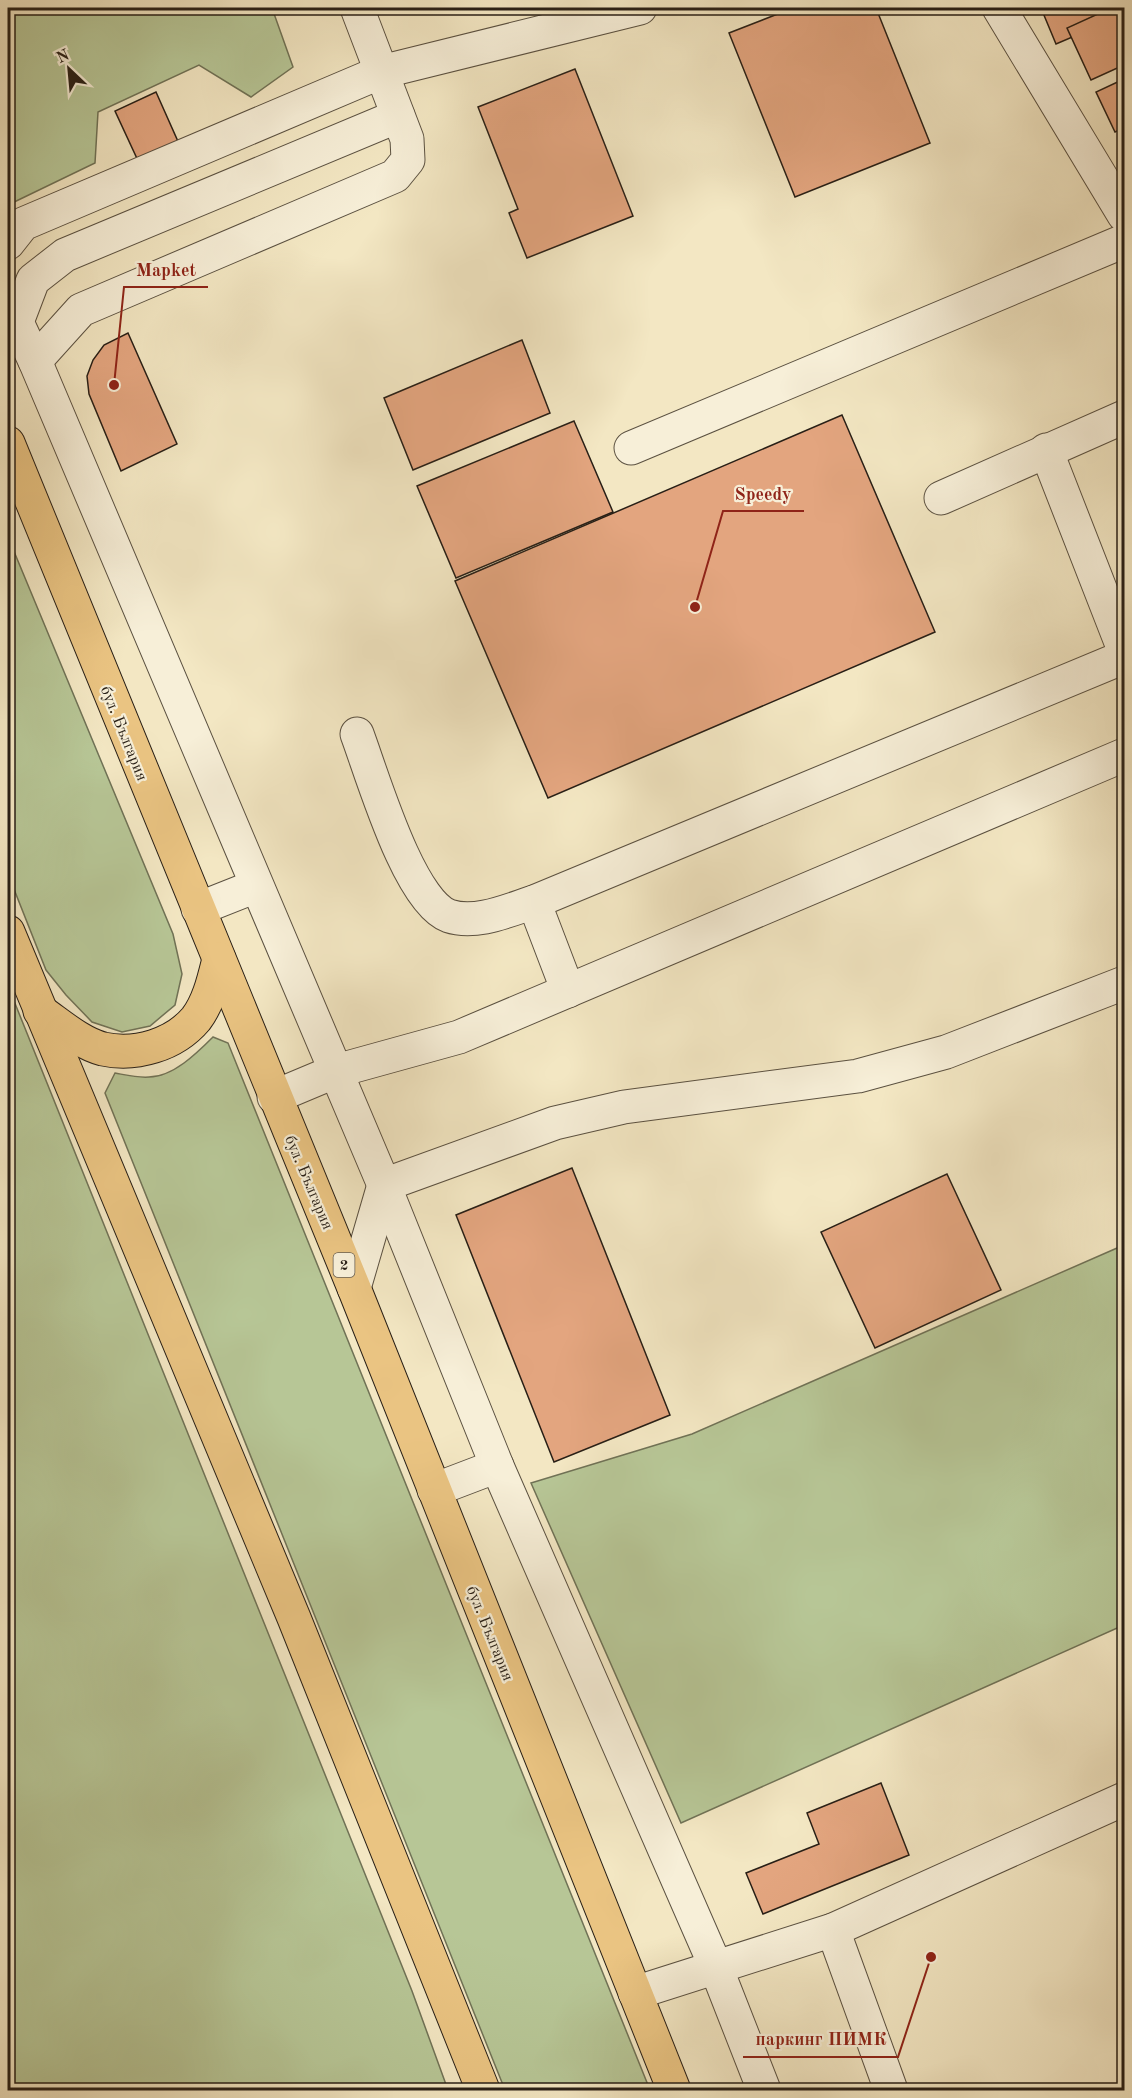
<svg xmlns="http://www.w3.org/2000/svg" width="1132" height="2098" font-family="'Old Standard TT',serif">
<style>
.green{fill:#b7c696;stroke:#707256;stroke-width:1.5}
.building{fill:#e3a57f;stroke:#281f16;stroke-width:1.5}
.lines{fill:none;stroke-linecap:round;stroke-linejoin:round}
.minor-casing{stroke:#5b5141;stroke-width:35}
.highway-casing{stroke:#281f16;stroke-width:35}
.minor{stroke:#f7efd8;stroke-width:33}
.highway{stroke:#eac482;stroke-width:33}
.labels{text-anchor:middle;stroke-width:4.5;stroke-linejoin:round;paint-order:stroke}
.shield{fill:#f7efd8;stroke:#665d50;stroke-width:1.5}
.shield-label{font-size:15px;font-weight:bold;fill:#281f16}
.street-label{font-size:16px;fill:#281f16;stroke:#f7efd8}
.leader{fill:none;stroke:#8f2418;stroke-width:2}
.callout-dot{fill:#8f2418;stroke:#f7efd8;stroke-width:2}
.callout-label{font-size:18px;text-anchor:middle;font-weight:bold;fill:#8f2418;stroke:#f7efd8;stroke-width:4.5;stroke-linejoin:round;paint-order:stroke}
</style>
<rect width="100%" height="100%" fill="#f3e7c3"/>
<filter id="stains"><feTurbulence type="fractalNoise" baseFrequency=".00333" numOctaves="4"/><feColorMatrix values="0 0 0 0 .2 0 0 0 0 .09 0 0 0 0 .02 0 0 0 .5 -.17"/></filter>
<radialGradient id="worn" r=".72"><stop offset=".6" stop-color="#630" stop-opacity="0"/><stop offset="1" stop-color="#630" stop-opacity=".3"/></radialGradient>
<!-- green -->
<g class="green">
<polygon points="8,8 272,8 293,67 251,97 199,65 98,112 95,163 8,205"/>
<polygon points="8,537 173,934 182,974 175,1005 150,1026 122,1032 92,1022 66,995 46,970 8,874"/>
<polygon points="8,986 412,1991 448,2090 8,2090"/>
<path d="M213,1037l15,6 422,1047h-145l-400,-997 10,-20c11,2 23,5 34,4 24,0 48,-24 64,-40z"/>
<polygon points="1124,1245 1124,1625 681,1823 531,1483 692,1434"/>
</g>
<!-- building -->
<g class="building">
<polygon points="793,8 876,8 930,143 795,197 729,33"/>
<polygon points="1041,8 1124,8 1124,15 1056,44"/>
<polygon points="1111,8 1124,8 1124,65 1091,80 1067,28"/>
<polygon points="575,69 633,216 527,258 509,213 518,209 478,107"/>
<polygon points="1124,79 1124,128 1115,132 1096,92"/>
<polygon points="156,92 180,146 140,165 115,111"/>
<polygon points="128,333 177,444 121,471 89,394 87,376 93,360 104,345"/>
<polygon points="522,340 550,413 413,470 384,398"/>
<polygon points="842,415 935,632 548,798 455,581"/>
<polygon points="574,421 613,512 456,578 417,486"/>
<polygon points="572,1168 670,1415 554,1462 456,1215"/>
<polygon points="947,1174 1001,1290 875,1348 821,1232"/>
<polygon points="881,1783 909,1855 763,1914 746,1873 819,1844 807,1813"/>
</g>
<g class="lines">
<defs>
<g id="minor">
<polyline points="999,8 1124,215"/>
<polyline points="8,243 23,224 381,72 640,8"/>
<polyline points="8,303 35,361 384,1185 497,1466 715,1965 764,2090"/>
<polyline points="17,322 33,280 65,255 398,116"/>
<polyline points="35,361 81,310 395,176 408,160 407,139 357,8"/>
<polyline points="631,448 1124,241"/>
<polyline points="1046,450 1124,650"/>
<polyline points="941,498 1124,417"/>
<path d="M357,734c15,40 52,168 92,182 27,9 60,-6 85,-14l590,-245"/>
<polyline points="534,902 568,991"/>
<polyline points="198,909 256,886"/>
<polyline points="274,1097 336,1071 459,1037 1124,755"/>
<polyline points="354,1288 384,1185 555,1123 624,1107 858,1076 946,1052 1124,983"/>
<polyline points="434,1490 497,1466"/>
<polyline points="833,1930 891,2090"/>
<polyline points="635,1993 833,1930 1124,1799"/>
</g>
<g id="highway">
<polyline points="8,443 354,1288 674,2090"/>
<polyline points="8,932 294,1618 483,2090"/>
<path d="M40,1011c19,13 40,32 63,38 33,7 71,-4 93,-30 13,-17 18,-40 23,-60"/>
</g>
</defs>
<!-- minor casing -->
<use href="#minor" class="minor-casing"/>
<!-- highway casing -->
<use href="#highway" class="highway-casing"/>
<!-- minor -->
<use href="#minor" class="minor"/>
<!-- highway -->
<use href="#highway" class="highway"/>
</g>
<g class="labels">
<!-- shield labels -->
<rect class="shield" x="333.5" y="1253" width="21" height="24" rx="4.5"/>
<g class="shield-label">
<text x="344" y="1270">2</text>
</g>
<!-- street labels -->
<g class="street-label">
<text transform="translate(125 733) rotate(68)" y="6">бул. България</text>
<text transform="translate(310 1182) rotate(67)" y="6">бул. България</text>
<text transform="translate(491 1633) rotate(68)" y="6">бул. България</text>
</g>
</g>
<!-- callouts -->
<path class="leader" d="M114 385L124 287H208M695 607L723 511H804M931 1957L898 2057H743"/>
<g class="callout-dot">
<circle cx="114" cy="385" r="6"/>
<circle cx="695" cy="607" r="6"/>
<circle cx="931" cy="1957" r="6"/>
</g>
<g class="callout-label">
<text x="166" y="276">Mapket</text>
<text x="763" y="500">Speedy</text>
<text x="821" y="2045">паркинг ПИМК</text>
</g>
<!-- margin -->
<rect width="1132" height="2098" fill="none" stroke="#f3e7c3" stroke-width="30"/>
<rect x="9" y="9" width="1114" height="2080" fill="none" stroke="#281f16" stroke-width="3"/>
<rect x="15" y="15" width="1102" height="2068" fill="none" stroke="#281f16" stroke-width="1.5"/>
<!-- north arrow -->
<g transform="translate(69 69) rotate(334)" stroke="#f7efd8" stroke-width="4.5" paint-order="stroke">
<path d="M0-4.5L10 22L0 15L-10 22Z" fill="#281f16"/>
<text y="-9" font-size="16" font-weight="bold" text-anchor="middle" fill="#281f16">N</text>
</g>
<rect width="100%" height="100%" filter="url(#stains)"/>
<rect width="100%" height="100%" fill="url(#worn)"/>
</svg>
